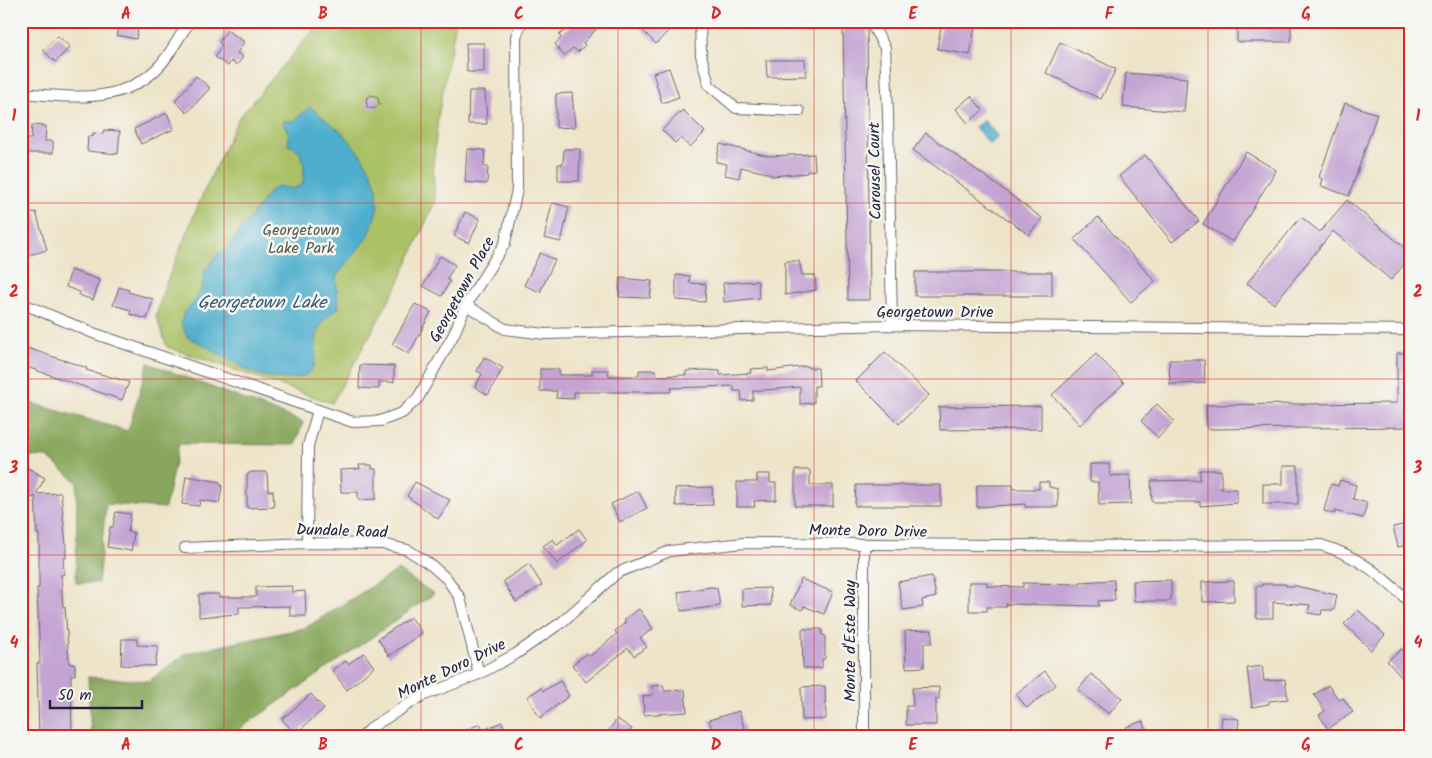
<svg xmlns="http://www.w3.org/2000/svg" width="1432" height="758" font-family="Kalam,sans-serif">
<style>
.green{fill:#abc166;stroke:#667250}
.forest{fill:#88a75b;stroke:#55644b}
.water{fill:#4eaecd;stroke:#386884}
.building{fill:#c4a4d3}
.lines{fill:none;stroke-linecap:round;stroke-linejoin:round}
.street-casing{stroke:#69666d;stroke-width:12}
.street{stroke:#fff;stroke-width:10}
.grid{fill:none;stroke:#d62828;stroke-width:1;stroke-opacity:0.55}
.labels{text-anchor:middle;stroke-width:5;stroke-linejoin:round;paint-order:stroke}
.street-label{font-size:16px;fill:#22223b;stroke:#f6f6f2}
.park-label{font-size:16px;fill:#525a4a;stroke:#f6f6f2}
.water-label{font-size:18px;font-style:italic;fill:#345a75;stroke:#f6f6f2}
.neatline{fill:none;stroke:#d62828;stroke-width:2}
.grid-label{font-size:16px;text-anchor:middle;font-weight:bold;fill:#d62828}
</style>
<rect width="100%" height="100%" fill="#f6f6f2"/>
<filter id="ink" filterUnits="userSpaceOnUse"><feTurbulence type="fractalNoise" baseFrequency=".02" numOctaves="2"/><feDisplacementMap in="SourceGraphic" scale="10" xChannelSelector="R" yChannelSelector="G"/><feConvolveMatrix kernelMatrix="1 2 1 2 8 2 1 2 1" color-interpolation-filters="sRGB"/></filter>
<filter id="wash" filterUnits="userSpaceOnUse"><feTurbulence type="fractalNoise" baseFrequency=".0096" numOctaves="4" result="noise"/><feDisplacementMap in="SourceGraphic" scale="20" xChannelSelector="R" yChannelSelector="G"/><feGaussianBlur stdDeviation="1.12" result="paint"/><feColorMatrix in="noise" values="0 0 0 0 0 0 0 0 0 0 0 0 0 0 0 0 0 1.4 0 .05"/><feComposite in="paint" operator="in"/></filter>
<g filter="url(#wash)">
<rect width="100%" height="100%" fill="#eee4c9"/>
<!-- green -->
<polygon class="green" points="321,21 456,21 438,117 433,167 435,202 397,286 332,403 167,347 156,316 165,286 201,198 238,119"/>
<!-- forest -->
<g class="forest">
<polygon points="148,363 303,422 295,445 179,444 165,508 106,504 98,583 76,583 77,482 47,457 21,456 21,400 128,431"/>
<polygon points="398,570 434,594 228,737 91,737 88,677 149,681 187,653 305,628"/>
</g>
<!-- water -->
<g class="water">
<path d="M310,107l34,27 16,20 10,15 7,20 1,18 -9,28 -33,42 3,31c-25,17 -22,25 -24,52 -3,29 -50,18 -67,10 -21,-10 -39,-24 -61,-33l-6,-14 3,-11 10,-10 7,-11 4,-21 12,-15 10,-7 44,-58 7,-4 14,3 11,-5 1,-21 -5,-13 -11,-5 1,-11 -7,-13h11z"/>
<polygon points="984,120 998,137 990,145 975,127"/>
</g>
<g id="blocks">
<!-- building -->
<g class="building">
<polygon points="121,21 140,21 136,39 117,35"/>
<polygon points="578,21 604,21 583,43 585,45 578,52 573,48 564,56 555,44 561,38 559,35"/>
<polygon points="633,21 660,21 669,30 656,44"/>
<polygon points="942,21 976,21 970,55 937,49"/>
<polygon points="1237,21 1286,21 1286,24 1291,24 1291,42 1237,42"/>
<polygon points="843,26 865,26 867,30 870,300 848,300"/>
<polygon points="227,30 244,42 237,53 243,57 237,65 231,61 228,66 215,57 222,45 219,42"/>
<polygon points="58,36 70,47 55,62 43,50"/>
<polygon points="1060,42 1116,69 1101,99 1046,73"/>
<polygon points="466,43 484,43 484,72 467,72"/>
<polygon points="766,60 805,60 806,76 767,77"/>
<polygon points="669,68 679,97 662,103 653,73"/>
<polygon points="1126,73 1187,78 1184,112 1123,107"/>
<polygon points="196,76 210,88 187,113 175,101"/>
<polygon points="469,91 485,91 487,124 468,124"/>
<polygon points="572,93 575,127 556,128 556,94"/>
<polygon points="371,95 378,97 379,104 374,109 367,107 366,99"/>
<polygon points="971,96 983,110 968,123 956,109"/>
<polygon points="1345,103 1377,114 1349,196 1321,186 1323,179 1319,177"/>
<polygon points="683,110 705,132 690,147 680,138 675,143 662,130"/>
<polygon points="167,113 174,129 141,144 134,129"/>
<polygon points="32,125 46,126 45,141 53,141 53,153 24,153 25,139 31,139"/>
<polygon points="104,130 120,131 118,154 87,151 88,136 93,137 93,133 103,134"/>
<polygon points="926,133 1042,218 1029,235 913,150"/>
<polygon points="720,144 769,156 814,154 815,170 807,171 807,173 771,176 771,174 741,167 739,178 725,175 727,164 716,162"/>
<polygon points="467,149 485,150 484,167 488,167 487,184 465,182"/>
<polygon points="564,149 580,149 579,181 558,181 558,164 563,164"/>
<polygon points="1246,152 1276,170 1233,242 1203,224"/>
<polygon points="1145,155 1199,221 1172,242 1119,176"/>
<polygon points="1347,200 1411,253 1411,256 1391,280 1333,231 1274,304 1247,283 1301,217 1320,232"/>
<polygon points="552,203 569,207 561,242 544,238"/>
<polygon points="36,212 47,250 26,256 21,240 21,216"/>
<polygon points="465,212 480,219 469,243 454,236"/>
<polygon points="1098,217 1155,281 1131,302 1074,239"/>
<polygon points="540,253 555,260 540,292 524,285"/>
<polygon points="440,256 455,265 447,279 450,281 442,296 423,286"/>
<polygon points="785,261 799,261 802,275 815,275 816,290 785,295"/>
<polygon points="71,270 100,280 93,300 79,295 80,292 66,287"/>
<rect x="915" y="272" width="137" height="24"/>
<polygon points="676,275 690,276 689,283 706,284 705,302 676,300"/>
<polygon points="620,278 652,281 650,298 619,297"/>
<polygon points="758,281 759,298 724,302 723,283"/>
<polygon points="119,287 129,290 128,292 153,299 147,319 130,314 131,310 113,305"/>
<polygon points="415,304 431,312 409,354 392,344"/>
<polygon points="21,346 87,368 86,370 129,382 122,400 21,365"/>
<polygon points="885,352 929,395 899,424 856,381"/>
<polygon points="1397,353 1411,353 1410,427 1207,429 1206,405 1397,403"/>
<polygon points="1096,354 1124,383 1080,425 1052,395"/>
<polygon points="484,357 503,368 488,395 475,387 482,374 477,371"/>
<polygon points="1169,360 1204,360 1205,383 1170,384"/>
<polygon points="360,365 394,366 394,382 379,382 379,389 359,388"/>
<polygon points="808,366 808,368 818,368 819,386 814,386 814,403 800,404 800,387 753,391 753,400 742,401 741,391 734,391 734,386 671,388 671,392 574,392 574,399 556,398 557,391 540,391 540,369 559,369 559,375 592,375 592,370 608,370 609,376 639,376 639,370 656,370 656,376 686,375 686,371 707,370 720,371 720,375 751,373 750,369 768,368 768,371"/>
<polygon points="1157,404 1174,421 1158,438 1141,421"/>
<polygon points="1041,406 1041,429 940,430 939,407"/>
<polygon points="21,464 45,478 36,494 61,493 66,546 66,558 63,558 64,574 61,575 63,607 65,607 69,663 75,665 75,675 71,675 71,685 72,737 39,737 37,663 40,663 37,588 39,588 39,534 37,534 35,496 33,498 21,492"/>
<polygon points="1090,464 1109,464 1110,476 1130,475 1131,504 1099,505 1098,482 1090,482"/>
<polygon points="359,465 372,465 372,469 376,469 376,499 358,500 358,492 341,492 340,470 360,469"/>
<polygon points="1283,466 1298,466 1298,504 1263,504 1263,484 1283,484"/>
<polygon points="795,470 810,470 810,485 833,485 833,506 795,506"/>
<polygon points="1200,470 1221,470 1221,489 1237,489 1237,503 1200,506 1200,502 1152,502 1151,481 1200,480"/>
<polygon points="251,472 267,472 268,491 273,491 274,507 247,508 247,475"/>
<polygon points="757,474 770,474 770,483 776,483 776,500 754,501 755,507 737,507 737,482 757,482"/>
<polygon points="186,476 220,482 222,487 219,503 200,500 199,506 182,504"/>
<polygon points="1340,480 1356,485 1353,499 1367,503 1363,518 1335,511 1335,514 1324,511 1331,484 1338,486"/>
<polygon points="415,482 450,500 438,519 407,496"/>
<polygon points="1039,482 1049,482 1049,487 1058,489 1058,507 1025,507 1025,504 977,507 977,485 1013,485 1013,489 1039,489"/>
<polygon points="856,485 941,485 941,506 855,506"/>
<polygon points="712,487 713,505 676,506 675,488"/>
<polygon points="638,491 647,508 620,522 611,504"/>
<polygon points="116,512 131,514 128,532 134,533 131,551 107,547 110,527 113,527"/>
<polygon points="1411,523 1411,544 1398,547 1393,527"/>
<polygon points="579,529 587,540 557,564 543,546 553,539 557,545"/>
<polygon points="529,564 542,585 516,602 503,581"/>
<polygon points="932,576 936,597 922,600 923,607 903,610 898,582"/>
<polygon points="801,579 833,592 824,614 804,606 802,610 790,605"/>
<polygon points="1114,580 1115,600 1098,601 1099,606 1006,604 1006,607 987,607 987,611 969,611 969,582 987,582 987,586 1023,587 1023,583 1080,584 1080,582"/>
<polygon points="1171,580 1171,601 1134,601 1133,581"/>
<polygon points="1234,581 1234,601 1202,602 1202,582"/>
<polygon points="1262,584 1286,584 1286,586 1296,586 1337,595 1334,610 1322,610 1321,615 1308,613 1310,605 1273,602 1273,618 1256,618 1256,586 1262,586"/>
<polygon points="292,586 292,592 305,591 306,616 290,616 290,606 239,607 239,614 199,617 199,594 219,594 219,597 256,597 256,587"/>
<polygon points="711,587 717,588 720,606 681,611 678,592"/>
<polygon points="770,588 771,605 742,606 742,589"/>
<polygon points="639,609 653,629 640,638 647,647 634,656 628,648 586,682 572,665 587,653 590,656 617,634 615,631 625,623 625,619"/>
<polygon points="1358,610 1385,635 1371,650 1344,624"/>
<polygon points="411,617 422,633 389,656 378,639"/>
<polygon points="802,629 822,629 822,635 825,635 825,659 822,659 822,668 803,668"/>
<polygon points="932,630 932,643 924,643 924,667 906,668 905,631"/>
<polygon points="122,639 137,639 137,645 158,646 155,666 121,665"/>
<polygon points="1402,649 1411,659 1411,688 1387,661"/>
<polygon points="364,653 374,667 347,690 332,670 346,661 348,664"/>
<polygon points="1262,666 1264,681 1285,679 1288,699 1269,701 1269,704 1252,707 1247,668"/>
<polygon points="1045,671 1056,685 1027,708 1016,694"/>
<polygon points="1091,674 1122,698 1109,714 1078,690"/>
<polygon points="560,681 569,696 540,718 527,697 541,688 543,691"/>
<polygon points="663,685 664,691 685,690 687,712 644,715 643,696 653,695 652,686"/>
<polygon points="1328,685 1339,700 1343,698 1353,712 1328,729 1319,715 1325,711 1314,695"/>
<polygon points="825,686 826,719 802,720 801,687"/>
<polygon points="939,687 939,699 936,699 936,725 906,725 906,706 913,706 912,688"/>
<polygon points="311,694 324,709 295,734 282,719"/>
<polygon points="739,711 747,737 715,737 709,720"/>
<polygon points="1222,717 1239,719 1237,737 1220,737"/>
<polygon points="617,719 632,729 626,737 604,737"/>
<polygon points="1143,721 1149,737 1129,737 1126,727"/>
<polygon points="502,722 508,737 449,737 480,724 483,730"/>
</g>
</g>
</g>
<g filter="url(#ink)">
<use href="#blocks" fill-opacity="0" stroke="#69666d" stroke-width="1"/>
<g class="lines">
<defs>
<g id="street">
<polyline points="700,21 701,55 709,85 736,108 799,111"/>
<polyline points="870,21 885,48 888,113 892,325"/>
<path d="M21,93c50,4 104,13 141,-30 10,-12 18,-28 28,-42"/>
<polyline points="21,303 93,333 353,422 380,421 402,413 418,398 454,334 466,305 505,243 517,190 516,37 522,21"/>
<polyline points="466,305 505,329 545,334 892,325 1411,330"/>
<polyline points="307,543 308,446 318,410"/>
<polyline points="185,548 307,543 382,544 408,550 431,565 447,579 460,598 479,674"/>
<path d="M362,737l13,-12 47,-29 57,-22 37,-20 46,-32 55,-49 53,-22 74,-8 393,3 184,-1c40,12 60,31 90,58"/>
<polyline points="864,737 864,545"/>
</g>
</defs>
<!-- street casing -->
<use href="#street" class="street-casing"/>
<!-- street -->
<use href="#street" class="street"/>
</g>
</g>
<!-- grid -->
<path class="grid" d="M224,21v716M421,21v716M618,21v716M814,21v716M1011,21v716M1208,21v716M21,203h1390M21,379h1390M21,555h1390"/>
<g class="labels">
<!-- street labels -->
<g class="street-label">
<text transform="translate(874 171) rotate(-91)" y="6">Carousel Court</text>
<text transform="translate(461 289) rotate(-61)" y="6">Georgetown Place</text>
<text x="935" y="317">Georgetown Drive</text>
<text transform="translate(342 530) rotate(2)" y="6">Dundale Road</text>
<text transform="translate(868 530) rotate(1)" y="6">Monte Doro Drive</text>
<text transform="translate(849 641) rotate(-90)" y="6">Monte d'Este Way</text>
<text transform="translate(451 668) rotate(-26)" y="6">Monte Doro Drive</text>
</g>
<!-- park labels -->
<g class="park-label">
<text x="301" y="235">Georgetown<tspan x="301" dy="18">Lake Park</tspan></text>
</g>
<!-- water labels -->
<g class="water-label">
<text x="262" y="308">Georgetown Lake</text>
</g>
</g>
<!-- margin -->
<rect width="1432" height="758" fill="none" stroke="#f6f6f2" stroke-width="55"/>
<!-- scale -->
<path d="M50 700v8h92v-8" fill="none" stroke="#22223b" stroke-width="2.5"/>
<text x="58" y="700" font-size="15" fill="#22223b" stroke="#f6f6f2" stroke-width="4" paint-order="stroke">50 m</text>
<rect x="28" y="28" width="1376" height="702" class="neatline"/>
<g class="grid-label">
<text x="126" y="19">A</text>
<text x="323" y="19">B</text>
<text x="519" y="19">C</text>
<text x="716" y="19">D</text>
<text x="913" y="19">E</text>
<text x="1109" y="19">F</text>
<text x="1306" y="19">G</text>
<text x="14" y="121">1</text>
<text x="1418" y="121">1</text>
<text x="14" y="297">2</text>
<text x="1418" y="297">2</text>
<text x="14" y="473">3</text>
<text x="1418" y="473">3</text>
<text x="14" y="648">4</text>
<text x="1418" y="648">4</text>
<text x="126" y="750">A</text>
<text x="323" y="750">B</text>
<text x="519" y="750">C</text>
<text x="716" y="750">D</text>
<text x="913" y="750">E</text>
<text x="1109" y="750">F</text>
<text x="1306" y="750">G</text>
</g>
</svg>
